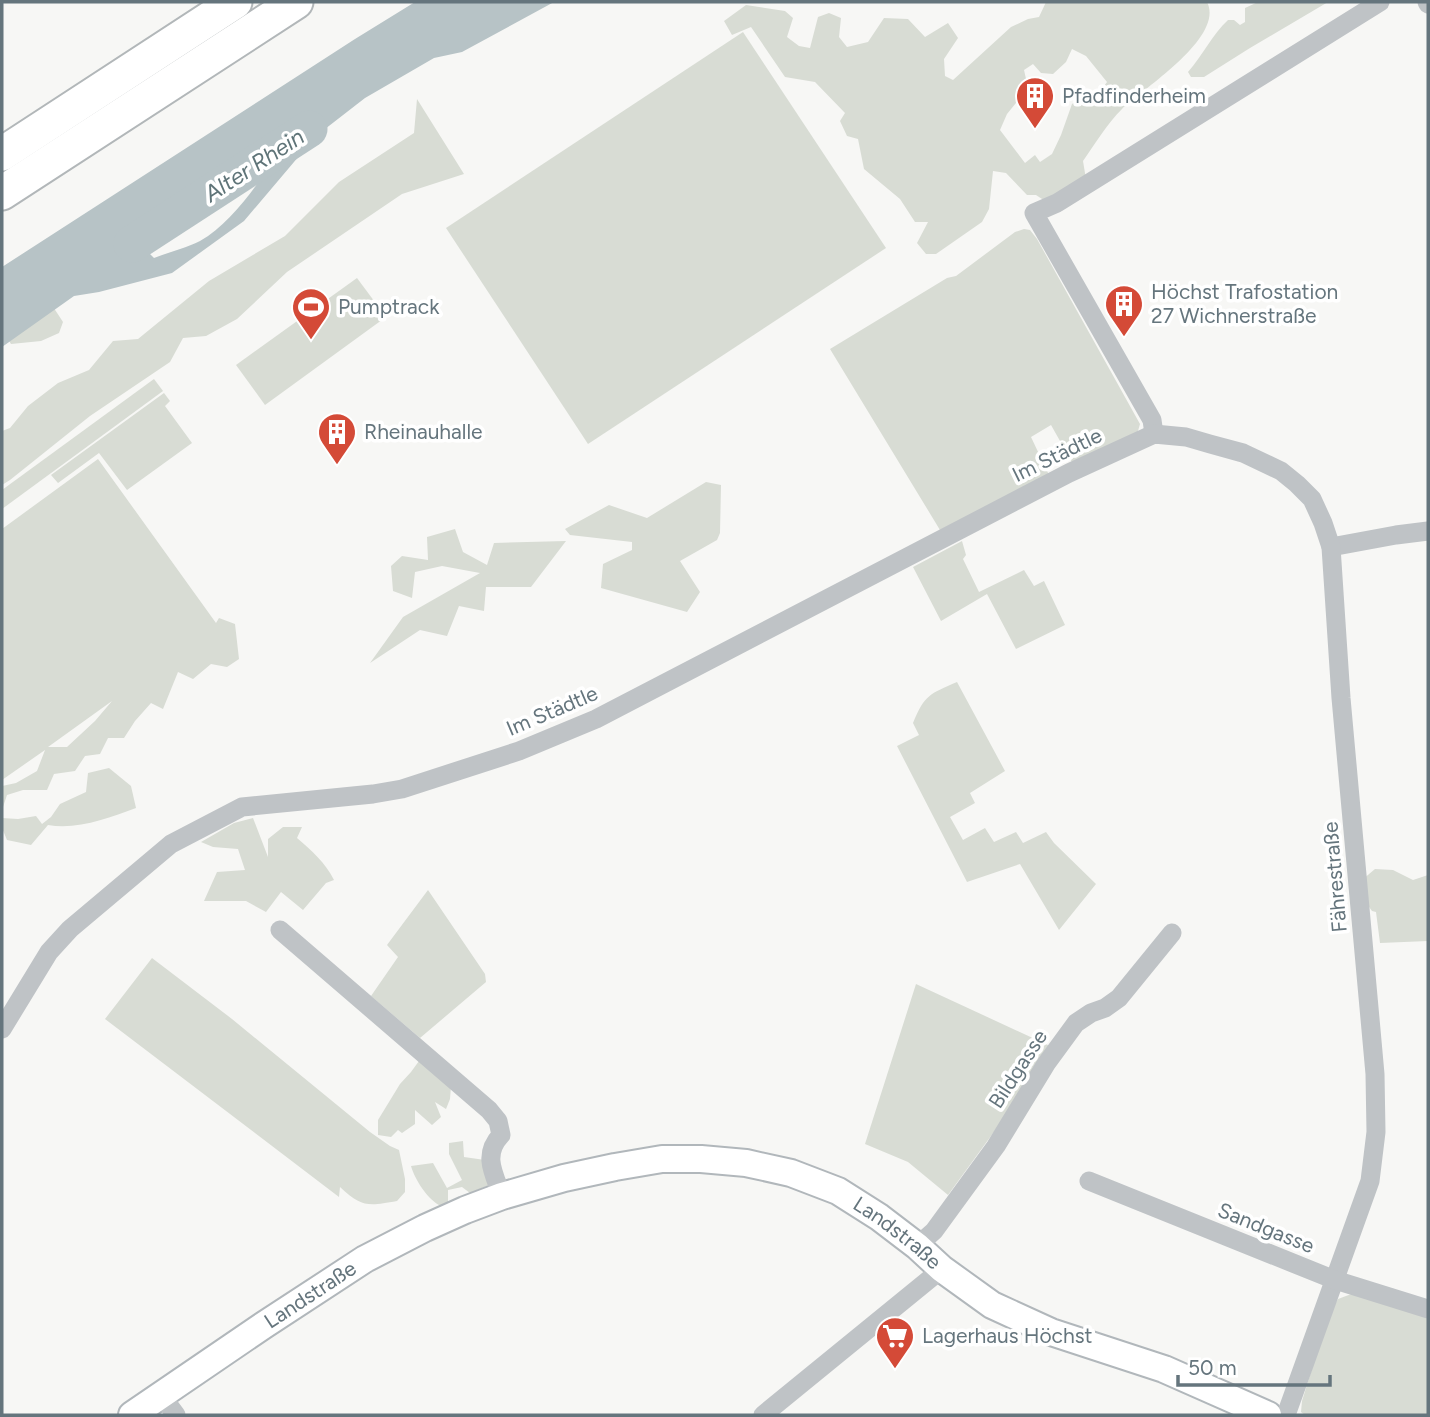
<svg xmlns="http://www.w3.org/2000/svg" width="1430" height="1417" font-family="Figtree,sans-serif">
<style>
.green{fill:#d8dcd4;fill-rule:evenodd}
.water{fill:#b7c3c6;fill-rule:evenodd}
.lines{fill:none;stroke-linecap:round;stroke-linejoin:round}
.river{stroke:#b7c3c6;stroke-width:37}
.secondary-casing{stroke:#b1b7bb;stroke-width:30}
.motorway-casing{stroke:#b2b7b9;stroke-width:37}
.minor{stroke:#bfc3c6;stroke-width:19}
.secondary{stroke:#fff;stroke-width:26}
.motorway{stroke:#fff;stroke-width:33}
.labels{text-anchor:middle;stroke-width:7;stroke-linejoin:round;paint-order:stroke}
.poi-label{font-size:21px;fill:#65757d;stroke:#fff;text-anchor:start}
.street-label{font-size:21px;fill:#65757d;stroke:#fff}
.water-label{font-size:23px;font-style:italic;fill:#5f7478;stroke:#fff}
</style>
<rect width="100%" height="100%" fill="#f7f7f5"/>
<!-- green -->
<g class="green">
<path d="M1046,2h161c18,35 -63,86 -85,107 -15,15 -27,35 -39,52l3,18 -38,24 -12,-8h-9l-21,-22 -13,-2 -4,38 -7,13 -46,32h-10l-9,-11 11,-21h-13l-15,-23 -36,-30 -6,-30 -11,-3 -7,-15 5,-8 -30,-31 -30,-5 -34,-50 -19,8 -8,-14 22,-16 39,6 8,7 -6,19 12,9 11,2 8,-31 11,-4 12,5 -2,19 8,10 21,-5 16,-24 24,1 17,18 23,-14 10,15 -14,21 1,17 8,4 58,-53 17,-8 11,-2zM1072,49l14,7 21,26 -8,11 -12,1 -15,10 -11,31 -9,19 -12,8 -5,-7 -10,8 -25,-33 7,-16 21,-26 -4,-18 9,-6 8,9 12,1 13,-12z"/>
<path d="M1258,2h70l-78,46 -46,29h-13l-3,-5c15,-17 24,-37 40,-52h6l6,5 5,-3v-14z"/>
<polygon points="743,32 886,248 588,444 446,228"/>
<polygon points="417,99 464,174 402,194 287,272 237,319 206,336 183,338 170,362 90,416 10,480 2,485 2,431 10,428 28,406 58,383 89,370 113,341 138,339 209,281 285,236 339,182 414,133"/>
<polygon points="1024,229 1030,230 1037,239 1140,424 1138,431 1132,436 1073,464 1051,425 1031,437 1049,475 940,530 830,349 947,278 956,276 1015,232"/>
<polygon points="357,278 386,317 265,405 236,365"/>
<polygon points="44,293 63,322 59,333 41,341 11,344 2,329"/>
<polygon points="154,379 163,391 2,509 2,490"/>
<polygon points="164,393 170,401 165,406 192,443 127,490 99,453 58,483 51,475"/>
<path d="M98,459l118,164 3,-5 16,6 4,35 -12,8 -16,-3 -18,15 -15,-7 -15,37 -12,-6 -16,18 -11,17h-16l-8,16 -15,2 -10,15 -21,3 -7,16h-24l-16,5 -5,15v-24l14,-3 21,-12 8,-21 -43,30v-251zM112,701l-17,20 -28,26h-19z"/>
<polygon points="706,482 721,485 720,533 717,540 680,561 700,592 687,612 601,588 603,564 632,550 632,542 570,535 565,529 609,505 647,518"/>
<polygon points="455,529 463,552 487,565 494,543 566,541 531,587 486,587 484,611 459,606 447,636 420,630 370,663 403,617 480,573 442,566 415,572 412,598 393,591 391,566 402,556 428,560 427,537"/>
<polygon points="962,541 966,555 963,559 979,592 1024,570 1034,586 1044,581 1065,625 1016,649 987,594 941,621 913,567"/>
<path d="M957,682l48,89 -35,22 5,10 -25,14 13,23 22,-12 9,14 22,-10 7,11 23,-11 8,11 42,41 -37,46 -39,-66 -53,18 -70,-136 22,-11 -6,-12c12,-29 17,-29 44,-41z"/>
<path d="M109,768l22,18 5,22c-28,10 -58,22 -88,17l-17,20 -24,-5 -5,-12v-10l16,1 18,-3 6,8 9,-7 9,-13 26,-12 2,-19z"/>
<path d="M253,818l15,39v-18l15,-12h19l-5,11c15,13 28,24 37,42l-8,3 -23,27 -22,-18 -15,20 -20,-11h-42l13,-29 28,-2 -7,-21 -25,-2 -12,-5 33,-19z"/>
<polygon points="1375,869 1393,870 1413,880 1428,875 1428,941 1380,943 1376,912 1372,911 1361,896 1362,880"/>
<polygon points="428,890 485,974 486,982 420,1038 371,996 398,957 387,945"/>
<path d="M152,958l80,61 138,113 20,14 9,4 6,29v13l-8,9c-28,5 -35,7 -57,-14l-1,10 -234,-178z"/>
<polygon points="916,984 1050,1046 1004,1118 948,1195 908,1162 865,1144"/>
<polygon points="419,1061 451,1086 450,1099 446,1109 435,1102 441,1117 432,1125 415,1110 415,1124 402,1133 398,1130 391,1137 378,1135 378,1120 400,1084 411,1072"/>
<path d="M463,1141l1,16 21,3 4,25 -19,8 -8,-6 -14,3v12l-7,4c-13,-6 -26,-26 -30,-40l22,-3 14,25 15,-8 -13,-26v-11z"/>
<polygon points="1354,1293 1428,1315 1428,1415 1305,1415 1301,1412 1302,1401 1328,1317 1338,1299"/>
</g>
<!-- water -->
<path class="water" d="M415,2h139l-92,50 -28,6 -69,40 -49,38 -72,85 -72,52 -73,19 -25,4 -72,51v-80l353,-228zM268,155l5,6c-18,27 -44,64 -73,80 -14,7 -31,11 -46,17l-8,-8c9,-12 39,-50 52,-55 6,-2 12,-1 18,0z"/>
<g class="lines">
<!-- river -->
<polyline class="river" points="132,244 309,129"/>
<defs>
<g id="secondary">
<path id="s1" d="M132,1415l132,-90 101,-66 60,-31 40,-18 37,-14 62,-18 51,-11 47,-8h39l45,4 45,10 47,18 41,26 38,29 25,23 50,36 59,27 113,37 104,46"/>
</g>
<g id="motorway">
<polyline points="2,154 235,2"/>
<polyline points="2,193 296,2"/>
</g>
</defs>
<!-- secondary casing -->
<use href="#secondary" class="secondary-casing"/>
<!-- motorway casing -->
<use href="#motorway" class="motorway-casing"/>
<!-- minor -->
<g class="minor">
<polyline points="1427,2 1428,4"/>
<polyline points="1154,434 1152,420 1034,213 1057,203 1380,2"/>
<polyline points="1331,547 1396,535 1428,531"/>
<path d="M280,930l209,180 9,11 3,14c-19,20 -7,39 1,61"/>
<polyline points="2,1029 49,952 70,929 171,844 242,807 373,794 402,789 519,751 596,719 1069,473 1154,434 1186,437 1210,444 1243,453 1281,471 1297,484 1312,499 1323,523 1331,547 1341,698 1375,1074 1376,1132 1370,1181 1286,1415"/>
<polyline points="1089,1181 1335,1280 1428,1309"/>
<polyline points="917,1246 934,1231 996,1146 1046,1064 1076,1023 1091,1013 1105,1008 1119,998 1172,933"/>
<polyline points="161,1395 176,1415"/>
<polyline points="763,1415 942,1269"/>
</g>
<!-- secondary -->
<use href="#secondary" class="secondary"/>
<!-- motorway -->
<use href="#motorway" class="motorway"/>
</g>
<!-- icons -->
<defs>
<symbol id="building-pin" viewBox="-11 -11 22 30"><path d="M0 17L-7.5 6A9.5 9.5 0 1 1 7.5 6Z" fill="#d44a37" stroke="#fff"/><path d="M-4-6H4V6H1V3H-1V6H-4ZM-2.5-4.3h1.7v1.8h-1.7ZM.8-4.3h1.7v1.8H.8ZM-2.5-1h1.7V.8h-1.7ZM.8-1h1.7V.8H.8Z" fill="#fff"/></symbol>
<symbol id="stadium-pin" viewBox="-11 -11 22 30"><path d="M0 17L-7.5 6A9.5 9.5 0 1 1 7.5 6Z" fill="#d44a37" stroke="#fff"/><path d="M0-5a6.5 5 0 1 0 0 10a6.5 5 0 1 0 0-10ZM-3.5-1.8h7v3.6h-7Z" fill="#fff"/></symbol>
<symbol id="supermarket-pin" viewBox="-11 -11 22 30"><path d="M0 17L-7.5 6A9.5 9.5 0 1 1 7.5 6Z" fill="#d44a37" stroke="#fff"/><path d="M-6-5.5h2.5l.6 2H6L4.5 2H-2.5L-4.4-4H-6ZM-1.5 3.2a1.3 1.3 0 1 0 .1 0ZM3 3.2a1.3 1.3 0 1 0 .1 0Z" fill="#fff"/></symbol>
</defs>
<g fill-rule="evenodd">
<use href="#building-pin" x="1013" y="74" width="44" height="60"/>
<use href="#building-pin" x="1102" y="282" width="44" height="60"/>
<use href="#stadium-pin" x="289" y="285" width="44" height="60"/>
<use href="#building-pin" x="315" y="410" width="44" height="60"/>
<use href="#supermarket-pin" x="873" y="1314" width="44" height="60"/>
</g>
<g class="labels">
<!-- poi labels -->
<g class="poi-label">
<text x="1062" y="103">Pfadfinderheim</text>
<text x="1151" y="299">Höchst Trafostation<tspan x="1151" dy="24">27 Wichnerstraße</tspan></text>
<text x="338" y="314">Pumptrack</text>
<text x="364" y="439">Rheinauhalle</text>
<text x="922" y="1343">Lagerhaus Höchst</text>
</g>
<!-- street labels -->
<g class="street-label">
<text transform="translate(1057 455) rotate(-26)" y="7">Im Städtle</text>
<text transform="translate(552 711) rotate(-23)" y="7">Im Städtle</text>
<text transform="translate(1335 877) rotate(-95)" y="7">Fährestraße</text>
<text transform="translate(1018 1069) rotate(-57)" y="7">Bildgasse</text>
<text transform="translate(1266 1228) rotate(22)" y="7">Sandgasse</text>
<text dy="7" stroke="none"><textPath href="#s1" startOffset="849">Landstraße</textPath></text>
<text dy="7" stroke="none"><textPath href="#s1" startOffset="215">Landstraße</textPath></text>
</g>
<!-- water labels -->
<g class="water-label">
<text transform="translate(254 165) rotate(-33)" y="8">Alter Rhein</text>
</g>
</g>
<!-- border -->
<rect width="1430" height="1417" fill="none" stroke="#65757d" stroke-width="7"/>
<!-- scale -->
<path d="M1178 1375v10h152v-10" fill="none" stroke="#65757d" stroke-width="3.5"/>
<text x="1188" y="1375" font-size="21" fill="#65757d" stroke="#ffffff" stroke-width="5" paint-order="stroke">50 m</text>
</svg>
